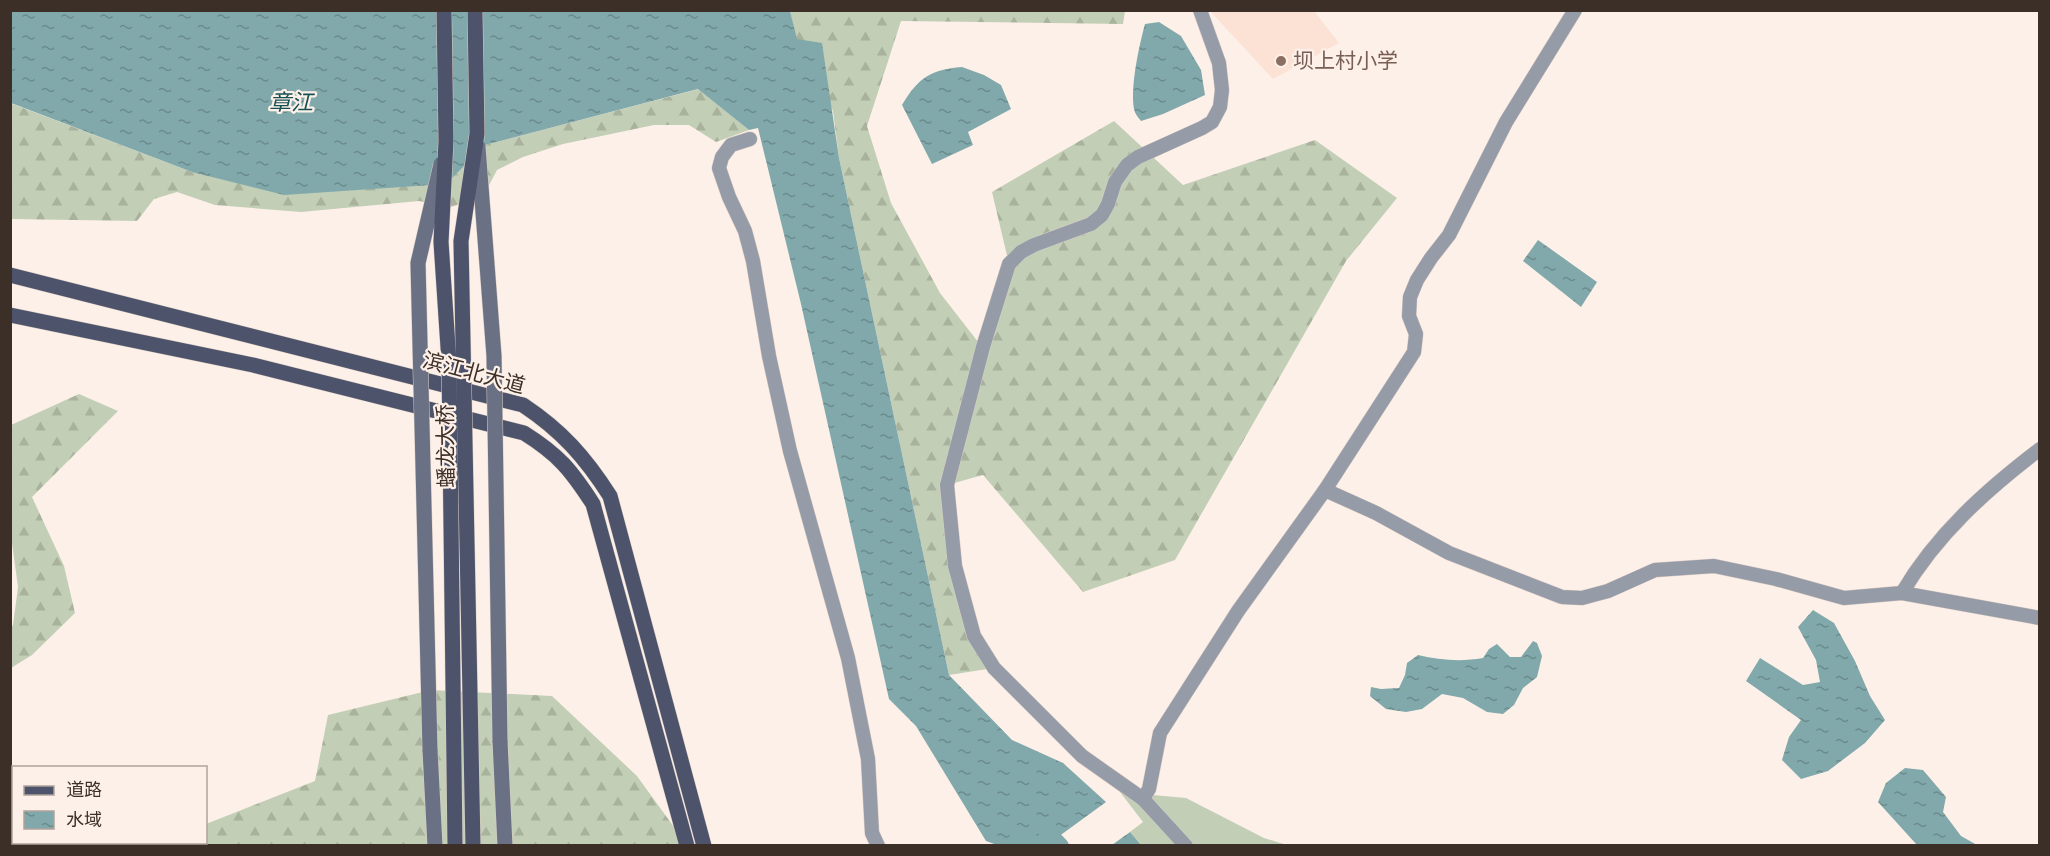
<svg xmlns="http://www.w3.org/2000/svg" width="2050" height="856" font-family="'Fira Sans','Noto Sans SC',sans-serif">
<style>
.built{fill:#fbe2d4}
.grass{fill:#c2cfb6}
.forest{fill:url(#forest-firs)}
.water{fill:url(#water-ripples)}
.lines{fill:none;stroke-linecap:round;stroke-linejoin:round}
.canal{stroke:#81a9ab;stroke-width:16}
.street-casing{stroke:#dacdc5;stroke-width:15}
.secondary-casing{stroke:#dacdc5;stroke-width:16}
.primary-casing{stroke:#dacdc5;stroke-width:16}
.street{stroke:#969ba8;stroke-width:14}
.secondary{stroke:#6a7184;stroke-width:15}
.primary{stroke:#4c536a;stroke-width:15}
.secondary-bridge-casing{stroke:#dacdc5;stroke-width:16;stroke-linecap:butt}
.primary-bridge-casing{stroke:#dacdc5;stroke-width:16;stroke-linecap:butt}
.secondary-bridge{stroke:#6a7184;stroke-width:15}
.primary-bridge{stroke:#4c536a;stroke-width:15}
.education-dot{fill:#8d6e63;stroke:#fdf0e8;stroke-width:2}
.labels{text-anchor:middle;stroke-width:4.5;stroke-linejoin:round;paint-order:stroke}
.education-label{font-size:21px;fill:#785e54;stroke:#fdf0e8;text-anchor:start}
.street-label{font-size:21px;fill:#3b2f27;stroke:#fdf0e8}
.water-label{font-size:22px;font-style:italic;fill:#165053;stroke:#fdf0e8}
</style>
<defs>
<pattern id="forest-firs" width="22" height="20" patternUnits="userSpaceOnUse" patternTransform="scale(1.5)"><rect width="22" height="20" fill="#c2cfb6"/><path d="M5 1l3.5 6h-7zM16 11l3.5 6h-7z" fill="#a8b29c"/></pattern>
<pattern id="water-ripples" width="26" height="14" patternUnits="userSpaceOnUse" patternTransform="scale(1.5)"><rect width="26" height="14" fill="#81a9ab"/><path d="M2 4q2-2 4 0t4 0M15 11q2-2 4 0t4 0" fill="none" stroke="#6b8a8b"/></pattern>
</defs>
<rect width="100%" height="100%" fill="#fdf0e8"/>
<!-- built -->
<polygon class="built" points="1210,11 1314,11 1339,43 1273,79"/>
<!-- grass -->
<polygon class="grass" points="1120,792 1186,798 1264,838 1287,845 1141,845 1130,832 1143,822"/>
<!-- forest -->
<g class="forest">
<polygon points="790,11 1125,11 1123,24 901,21 867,126 891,203 940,293 982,347 1009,264 992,192 1114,121 1183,185 1315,140 1397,198 1346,261 1175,560 1083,592 983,475 947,485 974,636 994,668 949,675 839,158 833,111 796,39"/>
<polygon points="699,89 749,130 716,142 689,125 654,125 563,144 523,157 497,170 488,187 466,202 451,207 419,201 301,212 215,205 177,192 154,199 137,221 11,219 10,103 192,172 485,145"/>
<polygon points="79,394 118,411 32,497 64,566 75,613 32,655 11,668 11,627 13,625 18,587 11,536 11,425"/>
<polygon points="431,690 552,696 637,776 687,845 152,846 159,843 206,842 206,824 315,781 328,715"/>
</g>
<!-- water -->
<g class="water">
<polygon points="10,11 790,11 797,39 822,43 839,158 949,675 1012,740 1063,763 1106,802 1047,845 997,845 986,841 916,726 889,699 801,304 758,128 749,130 698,89 485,145 446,184 284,195 192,172 11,103"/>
<path d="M1159,22l22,14 20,34 4,25 -42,19 -22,7c-3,-4 -6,-7 -7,-12 -4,-22 5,-63 11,-85z"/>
<path d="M962,67l22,8 17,10 10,24 -43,23 5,13 -41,19 -30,-59c17,-28 28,-35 60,-38z"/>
<polygon points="1538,240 1597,282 1581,307 1523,261"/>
<polygon points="1813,610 1834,623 1855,661 1870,696 1885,720 1865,743 1828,771 1801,779 1782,760 1789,737 1801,720 1746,681 1760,658 1803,685 1820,682 1816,660 1798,627"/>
<path d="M1533,641l4,2 5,13 -5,21 -14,11 -9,17 -11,9 -16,-2 -24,-14 -21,-4 -20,15 -16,3 -20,-3 -16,-13 1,-9 10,2 18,-1 6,-13 2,-12 11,-8c22,5 42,7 65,3l6,-9 8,-5 13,13h11z"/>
<polygon points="1905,768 1923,770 1946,797 1943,812 1961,836 1977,845 1917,845 1878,802 1886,783"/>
<polygon points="1130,832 1141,845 1112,845"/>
</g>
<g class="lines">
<!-- canal -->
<polyline class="canal" points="1040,824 1061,846"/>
<defs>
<g id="street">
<polyline points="750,139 731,145 722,157 719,168 729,197 745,231 753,261 769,356 790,451 848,658 868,759 872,833 878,846"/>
<polyline points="1325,490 1376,513 1449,553 1562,597 1582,598 1608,591 1655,570 1714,566 1776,579 1844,598 1902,593 2040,618"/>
<path d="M1902,593c34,-58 84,-103 138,-144"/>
<polyline points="1143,799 1082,756 994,668 974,636 955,566 947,485 983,347 1009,264 1021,252 1034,245 1091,224 1102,215 1108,204 1115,182 1127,165 1138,157 1202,128 1212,122 1220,107 1222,90 1219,63 1200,10"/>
<polyline points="1186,846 1143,799 1149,789 1160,733 1238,611 1325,490 1414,352 1416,334 1409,316 1410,297 1417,280 1431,258 1449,235 1506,122 1575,10"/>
</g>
<g id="secondary">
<polyline points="500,741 505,846"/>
<polyline points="430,750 435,846"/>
</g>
<g id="primary">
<path d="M10,275l513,130c39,26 62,52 87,91l94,350"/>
<path d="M10,315l243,50 271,68c35,22 47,37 69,71l94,342"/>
</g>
</defs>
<!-- street casing -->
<use href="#street" class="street-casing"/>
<!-- secondary casing -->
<use href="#secondary" class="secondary-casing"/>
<!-- primary casing -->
<use href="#primary" class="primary-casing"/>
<!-- street -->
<use href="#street" class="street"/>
<!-- secondary -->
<use href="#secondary" class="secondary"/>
<!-- primary -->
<use href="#primary" class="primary"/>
<defs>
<g id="secondary-bridge">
<polyline points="478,147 494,356 500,741"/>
<polyline points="430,750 418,263 441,164"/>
</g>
<g id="primary-bridge">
<polyline points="444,10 446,141 441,242 449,362 455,846"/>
<polyline points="473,846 461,241 477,134 475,10"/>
</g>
</defs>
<!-- secondary-bridge casing -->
<use href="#secondary-bridge" class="secondary-bridge-casing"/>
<!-- primary-bridge casing -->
<use href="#primary-bridge" class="primary-bridge-casing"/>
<!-- secondary-bridge -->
<use href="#secondary-bridge" class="secondary-bridge"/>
<!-- primary-bridge -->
<use href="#primary-bridge" class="primary-bridge"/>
</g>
<!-- markers -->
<circle class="education-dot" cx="1281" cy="61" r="6"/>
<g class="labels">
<!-- education labels -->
<g class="education-label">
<text x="1293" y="68">坝上村小学</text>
</g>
<!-- street labels -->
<g class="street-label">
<text transform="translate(474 373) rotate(15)" y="7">滨江北大道</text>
<text transform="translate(446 446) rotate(-91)" y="7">蟠龙大桥</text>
</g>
<!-- water labels -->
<g class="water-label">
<text x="291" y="110">章江</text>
</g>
</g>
<!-- border -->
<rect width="2050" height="856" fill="none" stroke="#3b2f27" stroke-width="24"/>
<!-- legend -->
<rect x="12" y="766" width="195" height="78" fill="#fdf0e8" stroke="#afa39b" stroke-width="1.5"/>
<rect x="24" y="786" width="30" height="9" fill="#4c536a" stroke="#afa39b" stroke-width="1.5"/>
<text x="66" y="796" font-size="18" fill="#3b2f27">道路</text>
<rect x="24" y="811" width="30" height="18" fill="url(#water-ripples)" stroke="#afa39b" stroke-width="1.5"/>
<text x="66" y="826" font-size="18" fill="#3b2f27">水域</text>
</svg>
